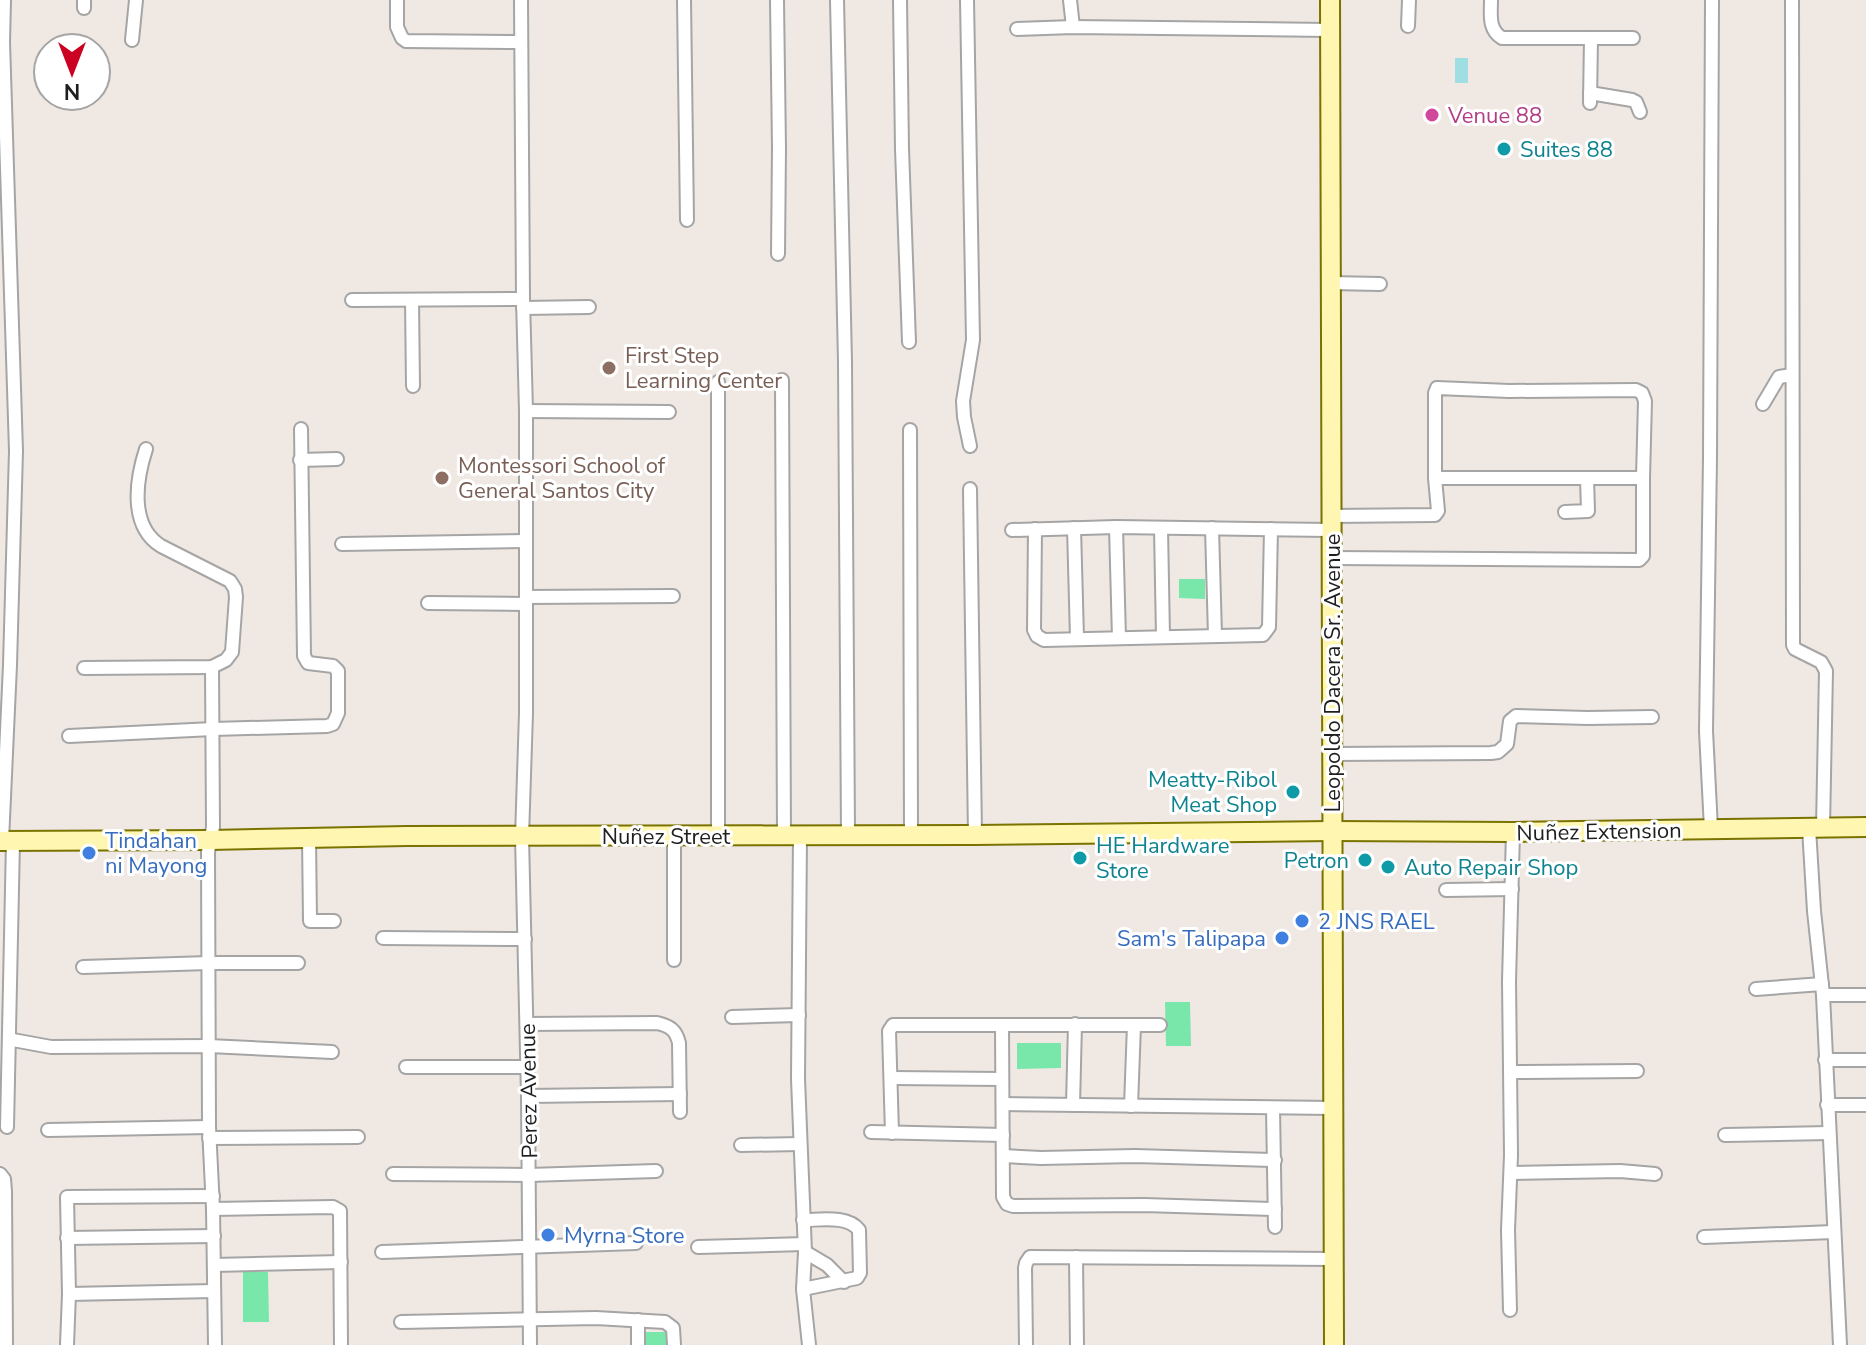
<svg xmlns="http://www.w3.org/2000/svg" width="1866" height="1345" font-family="'Nunito Sans',sans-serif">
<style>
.pitch{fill:#79e6aa}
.water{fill:#9fdee2}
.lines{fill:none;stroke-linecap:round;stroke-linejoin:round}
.street-casing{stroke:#a5a5a5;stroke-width:16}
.secondary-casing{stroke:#7a7300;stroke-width:22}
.street{stroke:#fff;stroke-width:12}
.secondary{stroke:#fff6b2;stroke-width:18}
.hotel-dot{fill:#d1479c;stroke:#fff;stroke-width:3}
.culture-dot{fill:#0f9aa8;stroke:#fff;stroke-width:3}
.education-dot{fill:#8d6e63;stroke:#fff;stroke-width:3}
.shop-dot{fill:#3f7fe0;stroke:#fff;stroke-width:3}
.labels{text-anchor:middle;stroke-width:6;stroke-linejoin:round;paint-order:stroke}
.hotel-label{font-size:22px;fill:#b23c85;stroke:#fff;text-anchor:start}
.culture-label{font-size:22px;fill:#0d838f;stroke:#fff;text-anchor:start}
.education-label{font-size:22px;fill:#785e54;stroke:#fff;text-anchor:start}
.street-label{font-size:22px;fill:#1e1e1e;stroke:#fff}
.shop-label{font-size:22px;fill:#366cbe;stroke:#fff;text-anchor:start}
</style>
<rect width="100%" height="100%" fill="#f0e9e3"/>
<!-- pitch -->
<g class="pitch">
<polygon points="1179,579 1205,579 1205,599 1179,598"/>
<polygon points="1165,1002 1190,1002 1191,1046 1166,1046"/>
<polygon points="1017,1043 1061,1043 1061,1068 1017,1069"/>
<polygon points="243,1272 268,1272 269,1322 243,1322"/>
<polygon points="644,1332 670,1332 669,1345 644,1345"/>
</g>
<!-- water -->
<rect class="water" x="1455" y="58" width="13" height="25"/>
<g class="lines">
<defs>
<g id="street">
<polyline points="397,0 397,27 402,38 406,41 521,42"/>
<polyline points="521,0 523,299 526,411 526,713 522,837 528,1096 530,1345"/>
<polyline points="684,0 687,220"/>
<polyline points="777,0 779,148 778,254"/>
<polyline points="837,0 845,362 848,835"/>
<polyline points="900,0 902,149 909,342"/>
<polyline points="967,0 973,340 963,401 964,417 970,446"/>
<polyline points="1070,0 1073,27"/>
<path d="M1491,0c0,15 -3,29 11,38h131"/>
<polyline points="1792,0 1793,645 1795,649 1821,662 1826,671 1823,828"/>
<polyline points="84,8 84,0"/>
<polyline points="1408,26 1409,0"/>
<polyline points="1017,29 1073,27 1330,30"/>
<polyline points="132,40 136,0"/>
<polyline points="1590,93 1632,100 1636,102 1640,112"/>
<polyline points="1590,103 1591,38"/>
<polyline points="1330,283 1380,284"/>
<polyline points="352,300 523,299"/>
<polyline points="412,300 413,386"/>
<polyline points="523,308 589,307"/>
<polyline points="782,380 784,836"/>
<polyline points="1763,404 1779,377 1792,375"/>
<polyline points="526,411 669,412"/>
<polyline points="910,430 911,835"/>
<polyline points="300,460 337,459"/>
<polyline points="1435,478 1435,393 1437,388 1509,391 1636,390 1642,393 1645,401 1643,478"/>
<polyline points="970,489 975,835"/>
<polyline points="1565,512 1588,511 1587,478"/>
<polyline points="1331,516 1435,515 1438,511 1435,478 1643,478 1643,556 1639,560 1331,558"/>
<polyline points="1116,527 1119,638"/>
<polyline points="1074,528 1077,638"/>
<polyline points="1161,528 1163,637"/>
<polyline points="1212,528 1215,636"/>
<polyline points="1035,529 1034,630 1037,636 1044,640 1263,635 1269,627 1271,529"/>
<polyline points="1012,530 1116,527 1331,530"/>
<polyline points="342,544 526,541"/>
<polyline points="527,597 673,596"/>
<polyline points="428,603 526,604"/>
<polyline points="212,667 213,827 208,852 209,1127 213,1209 215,1345"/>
<path d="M84,668l128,-1 14,-7 6,-8 4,-55 -1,-8 -5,-8 -69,-35c-32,-20 -25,-66 -15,-97"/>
<polyline points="69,736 213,729 327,726 333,724 338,713 338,671 333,666 308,663 304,656 301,429"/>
<polyline points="1332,754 1491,753 1498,752 1507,744 1510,721 1516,716 1588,718 1652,717"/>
<polyline points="1809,828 1814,911 1823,995 1840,1345"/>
<polyline points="1711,829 1706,731 1710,458 1712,0"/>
<polyline points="718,836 718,382"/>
<polyline points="800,836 798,1079 805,1252 803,1289 809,1345"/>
<polyline points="309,837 310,921 334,921"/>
<polyline points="2,841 10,665 16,451 3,42 4,0"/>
<polyline points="1446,890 1512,889"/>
<polyline points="383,938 525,939"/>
<polyline points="674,960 674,836"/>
<polyline points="83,967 208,963 298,963"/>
<polyline points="1756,989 1822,984"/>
<polyline points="1823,995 1866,995"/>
<polyline points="732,1017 799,1015"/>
<path d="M527,1024l130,-1c13,3 19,7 22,20l1,69"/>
<polyline points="1002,1026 1003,1197 1007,1204 1013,1206 1144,1205 1275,1209"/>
<polyline points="13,1040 51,1047 209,1046 332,1052"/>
<polyline points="1825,1060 1866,1060"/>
<polyline points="406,1067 528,1067"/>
<polyline points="1511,1072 1637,1071"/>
<polyline points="891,1078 1002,1079"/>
<polyline points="528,1096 680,1094"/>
<polyline points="1003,1104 1333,1108"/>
<polyline points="1073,1105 1075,1024"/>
<polyline points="1827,1105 1866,1105"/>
<polyline points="1131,1106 1134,1025"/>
<polyline points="1273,1108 1275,1227"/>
<polyline points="7,1127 13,841"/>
<polyline points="48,1130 209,1127"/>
<polyline points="871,1132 1003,1135"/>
<polyline points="892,1133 889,1031 893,1025 1160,1025"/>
<polyline points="1725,1135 1829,1133"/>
<polyline points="209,1138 358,1137"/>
<polyline points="741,1145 800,1144"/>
<polyline points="1003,1156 1041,1158 1135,1156 1275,1160"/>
<polyline points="1511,1173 1620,1171 1655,1174"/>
<polyline points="0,1174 4,1179 5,1191 6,1345"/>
<polyline points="393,1174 529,1175 656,1171"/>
<polyline points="213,1209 333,1207 340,1211 341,1345"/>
<path d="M803,1220c17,0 45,-5 56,10l1,43 -3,5 -54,11"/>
<polyline points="1704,1237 1833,1232"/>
<polyline points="67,1238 214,1236"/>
<polyline points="698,1247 804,1244"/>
<polyline points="382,1252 636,1243"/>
<polyline points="805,1252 827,1265 844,1282"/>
<polyline points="1076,1257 1077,1345"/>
<polyline points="214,1265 341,1262"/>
<polyline points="69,1294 214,1291"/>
<polyline points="1510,1310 1508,1230 1511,1155 1509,981 1513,832"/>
<polyline points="638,1320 638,1345"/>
<polyline points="401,1322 596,1318 665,1322 673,1328 674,1345"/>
<polyline points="67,1345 69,1294 67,1197 213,1196"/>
<polyline points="1026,1345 1025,1268 1026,1263 1030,1257 1334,1259"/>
</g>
<g id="secondary">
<polyline points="1330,0 1334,1345"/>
<polyline points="0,841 210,840 407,836 975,835 1332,831 1513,832 1866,827"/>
</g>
</defs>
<!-- street casing -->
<use href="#street" class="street-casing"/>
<!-- secondary casing -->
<use href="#secondary" class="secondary-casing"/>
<!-- street -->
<use href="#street" class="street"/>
<!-- secondary -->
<use href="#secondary" class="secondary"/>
</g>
<!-- markers -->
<circle class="hotel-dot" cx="1432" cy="115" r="8"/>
<g class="culture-dot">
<circle cx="1504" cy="149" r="8"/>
<circle cx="1293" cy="792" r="8"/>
<circle cx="1080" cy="858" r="8"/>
<circle cx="1365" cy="860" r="8"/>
<circle cx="1388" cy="867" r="8"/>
</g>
<g class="education-dot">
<circle cx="609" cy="368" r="8"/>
<circle cx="442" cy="478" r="8"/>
</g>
<g class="shop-dot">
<circle cx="89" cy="853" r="8"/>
<circle cx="1302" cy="921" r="8"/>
<circle cx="1282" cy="938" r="8"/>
<circle cx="548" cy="1235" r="8"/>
</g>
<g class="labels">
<!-- hotel labels -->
<g class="hotel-label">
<text x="1448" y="123">Venue 88</text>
</g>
<!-- culture labels -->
<g class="culture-label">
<text x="1520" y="157">Suites 88</text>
<text x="1277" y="787" text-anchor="end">Meatty-Ribol<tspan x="1277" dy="25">Meat Shop</tspan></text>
<text x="1096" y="853">HE Hardware<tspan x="1096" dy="25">Store</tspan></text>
<text x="1349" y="868" text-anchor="end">Petron</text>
<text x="1404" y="875">Auto Repair Shop</text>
</g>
<!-- education labels -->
<g class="education-label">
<text x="625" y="363">First Step<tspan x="625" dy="25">Learning Center</tspan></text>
<text x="458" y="473">Montessori School of<tspan x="458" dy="25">General Santos City</tspan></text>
</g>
<!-- street labels -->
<g class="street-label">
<text transform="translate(1332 673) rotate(-90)" y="8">Leopoldo Dacera Sr. Avenue</text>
<text transform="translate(1599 831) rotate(-1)" y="8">Nuñez Extension</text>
<text x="666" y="844">Nuñez Street</text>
<text transform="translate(528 1091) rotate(-91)" y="8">Perez Avenue</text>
</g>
<!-- shop labels -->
<g class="shop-label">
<text x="105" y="848">Tindahan<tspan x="105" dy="25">ni Mayong</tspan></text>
<text x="1318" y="929">2 JNS RAEL</text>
<text x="1266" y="946" text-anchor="end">Sam's Talipapa</text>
<text x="564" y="1243">Myrna Store</text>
</g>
</g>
<!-- north arrow -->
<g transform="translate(72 72) rotate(180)"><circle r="38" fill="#ffffff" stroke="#a5a5a5" stroke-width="2"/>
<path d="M0-6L14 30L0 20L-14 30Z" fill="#cc0022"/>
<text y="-12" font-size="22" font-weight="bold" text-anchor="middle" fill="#1e1e1e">N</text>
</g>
</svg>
